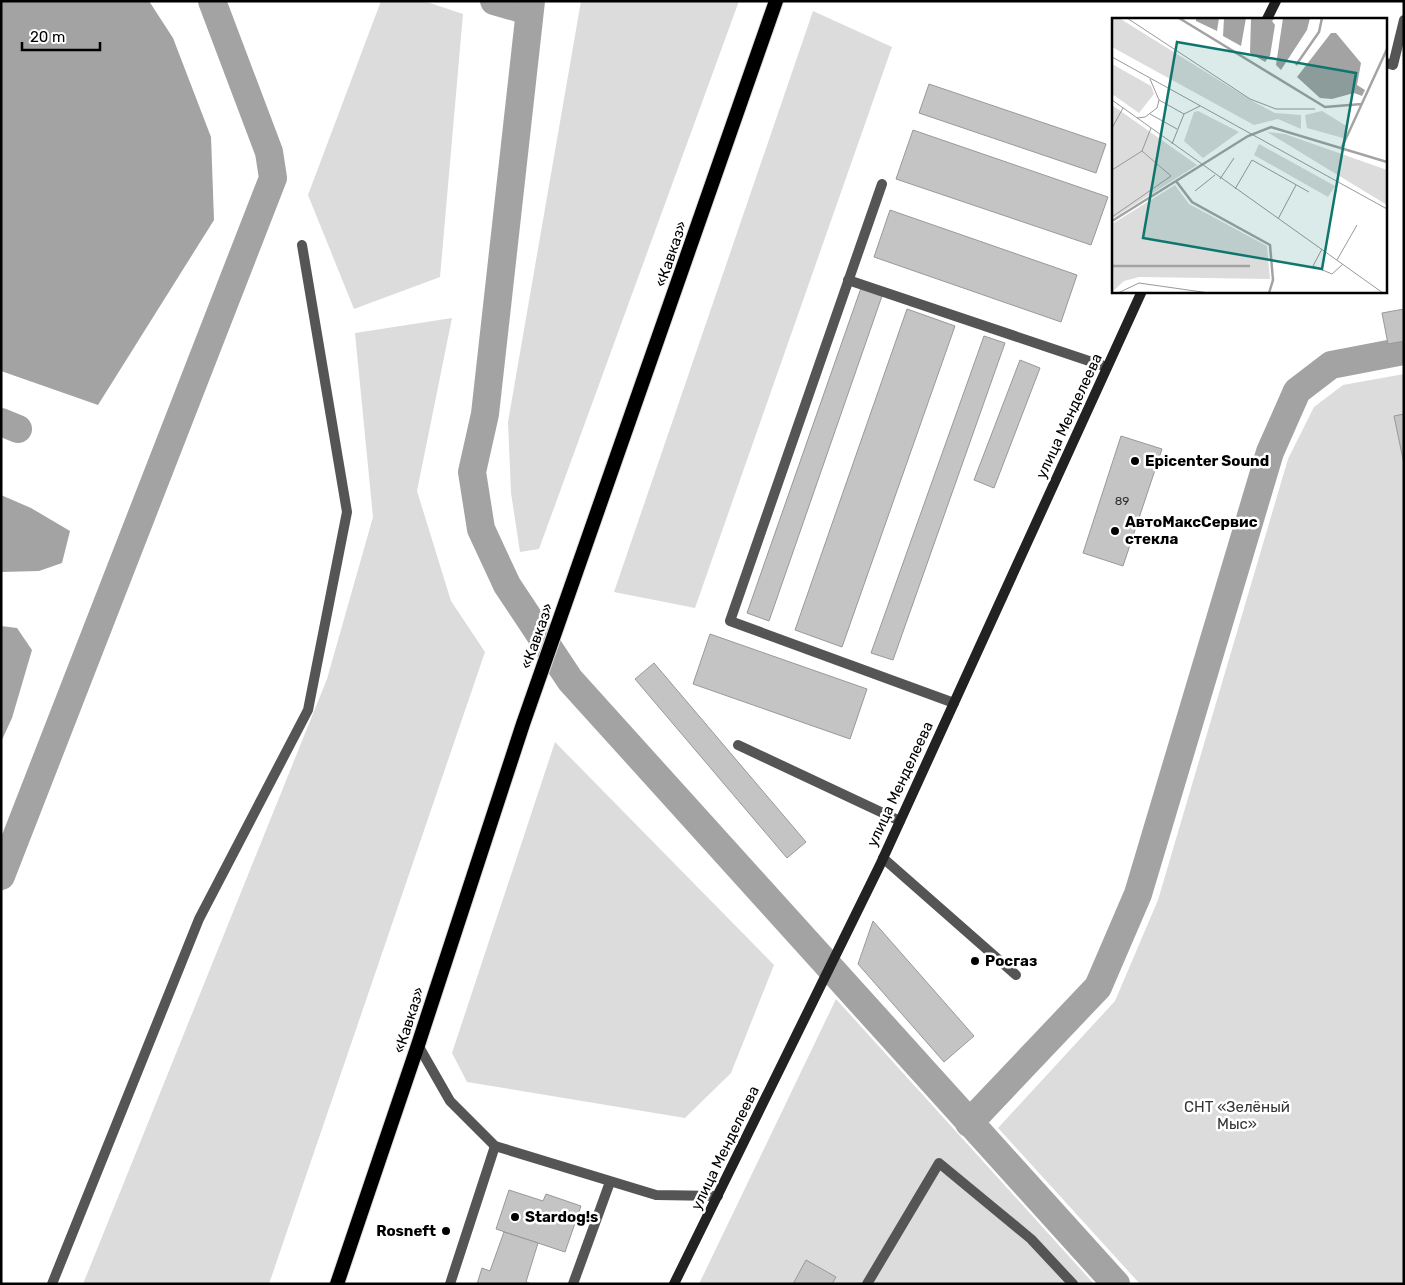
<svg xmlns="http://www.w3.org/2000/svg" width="1405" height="1285" font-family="Rubik,sans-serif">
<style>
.green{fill:#dcdcdc}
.water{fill:#a3a3a3}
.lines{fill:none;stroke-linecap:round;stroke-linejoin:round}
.canal{stroke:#a3a3a3;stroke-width:28}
.building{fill:#c4c4c4;stroke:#999}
.trunk-casing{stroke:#dbdbdb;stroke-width:16}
.service{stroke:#555;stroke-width:10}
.secondary{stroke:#222;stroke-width:10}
.trunk{stroke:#000;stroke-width:14}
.poi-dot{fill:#000;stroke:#fff;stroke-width:2}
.labels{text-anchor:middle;stroke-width:5;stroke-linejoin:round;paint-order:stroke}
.number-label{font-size:12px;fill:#313131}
.street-label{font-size:15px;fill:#000;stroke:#fff}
.poi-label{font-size:15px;font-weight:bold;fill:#000;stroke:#fff;text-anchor:start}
.park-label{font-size:15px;fill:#333;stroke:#fff}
.inset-river{fill:none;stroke:#a3a3a3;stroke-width:2.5}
.inset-road{fill:none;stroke:#999;stroke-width:1}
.view{fill:#0f766e;fill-opacity:0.15;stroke:#0f766e;stroke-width:2.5}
.inset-edge{fill:none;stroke:#000;stroke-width:2.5}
</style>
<rect width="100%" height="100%" fill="#fff"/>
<!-- green -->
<g class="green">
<polygon points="381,1 424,1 463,14 440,277 354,309 308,195"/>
<polygon points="581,1 739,1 539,549 520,552 511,493 508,422"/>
<polygon points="813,11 892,47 695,608 614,592"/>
<polygon points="452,318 417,491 451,601 485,652 269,1284 83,1284 327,679 373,517 355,333"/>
<polygon points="1404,374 1404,1284 1140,1284 998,1128 1115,1001 1158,900 1288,459 1314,407 1343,385"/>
<polygon points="555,742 774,965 731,1073 685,1118 467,1082 452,1053"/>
<polygon points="836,999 1094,1284 699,1284"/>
</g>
<!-- water -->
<g class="water">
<polygon points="1,1 149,1 173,38 211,137 214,220 98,405 1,371"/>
<polygon points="1,495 31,508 70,531 62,563 39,571 1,572"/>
<polygon points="1,626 17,628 32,650 12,718 1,742"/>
</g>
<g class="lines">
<!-- canal -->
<g class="canal">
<polyline points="494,1 529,11"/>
<polyline points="531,1 485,414 472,472 481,529 507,585 570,680 1116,1284"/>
<polyline points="1,422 18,429"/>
<polyline points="1,876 273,178 269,152 212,1"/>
<polyline points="969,1123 1098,987 1138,894 1270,452 1297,391 1331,365 1404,351"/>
</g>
</g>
<!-- building -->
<g class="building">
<polygon points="929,84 1106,144 1096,173 919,113"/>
<polygon points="913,130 1108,197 1091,245 896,179"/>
<polygon points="890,210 1077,275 1061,322 874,257"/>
<polygon points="861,288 882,296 769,621 747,613"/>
<polygon points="907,309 955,326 842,647 795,630"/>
<polygon points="1404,309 1404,341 1388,344 1382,313"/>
<polygon points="984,336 1005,343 893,660 871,653"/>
<polygon points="1020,360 1040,368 994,488 974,480"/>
<polygon points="1404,414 1404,464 1394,416"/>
<polygon points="1121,436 1162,449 1123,566 1083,553"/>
<polygon points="710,634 867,689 850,739 693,684"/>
<polygon points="654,663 806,842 787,858 635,679"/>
<polygon points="873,921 974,1036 944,1062 858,964"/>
<polygon points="509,1190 543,1201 546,1194 581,1206 565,1252 496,1229"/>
<polygon points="504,1232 538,1243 526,1282 532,1284 477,1284 482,1268 490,1271"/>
<polygon points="806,1260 836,1277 832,1284 793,1284"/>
</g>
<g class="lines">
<defs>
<polyline id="trunk" points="337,1284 418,1045 523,724 776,1"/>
</defs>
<!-- trunk casing -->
<use href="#trunk" class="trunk-casing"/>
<!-- service -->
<g class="service">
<polyline points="1386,63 1393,65 1404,20"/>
<polyline points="882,184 730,621 954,703"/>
<polyline points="848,280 1107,367"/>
<polyline points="738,745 900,821"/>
<polyline points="883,858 1016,975"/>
<polyline points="418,1045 450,1101 495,1146 656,1195 718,1196"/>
<polyline points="52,1284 199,919 308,710 347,512 302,245"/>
<polyline points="450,1284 495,1146"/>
<polyline points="573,1284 610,1182"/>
<polyline points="867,1284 939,1163 1031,1239 1073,1284"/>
</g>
<!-- secondary -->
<g class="secondary">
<polyline points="1267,19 1276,1"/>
<polyline points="674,1284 880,865 1142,291"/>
</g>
<!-- trunk -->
<use href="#trunk" class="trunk"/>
</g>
<!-- markers -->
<g class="poi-dot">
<circle cx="1135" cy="461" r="5"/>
<circle cx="1115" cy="531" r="5"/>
<circle cx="975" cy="961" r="5"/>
<circle cx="515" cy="1217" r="5"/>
<circle cx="446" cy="1231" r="5"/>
</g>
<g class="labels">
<!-- number labels -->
<g class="number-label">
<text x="1122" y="505">89</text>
</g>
<!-- street labels -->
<g class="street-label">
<text transform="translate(671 254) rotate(-71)" y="5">«Кавказ»</text>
<text transform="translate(1069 416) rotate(-65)" y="5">улица Менделеева</text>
<text transform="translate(537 636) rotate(-70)" y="5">«Кавказ»</text>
<text transform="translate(900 784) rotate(-65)" y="5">улица Менделеева</text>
<text transform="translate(409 1020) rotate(-72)" y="5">«Кавказ»</text>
<text transform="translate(725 1148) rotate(-64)" y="5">улица Менделеева</text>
</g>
<!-- poi labels -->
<g class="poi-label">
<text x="1145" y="466">Epicenter Sound</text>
<text x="1125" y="527">АвтоМаксСервис<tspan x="1125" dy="17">стекла</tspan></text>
<text x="985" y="966">Росгаз</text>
<text x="525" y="1222">Stardog!s</text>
<text x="436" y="1236" text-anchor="end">Rosneft</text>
</g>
<!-- park labels -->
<g class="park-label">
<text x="1237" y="1112">СНТ «Зелёный<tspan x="1237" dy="17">Мыс»</tspan></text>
</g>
</g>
<!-- overview -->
<g transform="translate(1112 18)">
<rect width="275" height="275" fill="#fff"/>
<path d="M0,0h7l135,84 21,11 26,2v14l-23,-10 -24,6 -142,-78zM0,46l39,22 3,8 -15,19 -27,-19zM0,87l85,60 -85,54zM86,93l41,21 -36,26 -19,-17 10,-29zM210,93l26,16 -5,11 -36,-10 -2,-13zM155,114l18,2 102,36v35zM147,126l76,42 -7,11 -74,-42zM63,167l14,19 78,42 3,33 -131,-2 -15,4 -12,11v-68z" fill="#dcdcdc"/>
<path d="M84,0h23l-2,13 -21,-10zM112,0h22l-5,28 -18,-10zM139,0h24l-3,3 3,4 -5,31 -5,6 -15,-9zM171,0h27l-3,12 -26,40 -5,-5zM219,15h5l25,30 -4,22 8,5 -3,6 -8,-3 -22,6 -12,-1 -23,-21z" fill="#a3a3a3"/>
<path class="inset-river" d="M67,0l146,89 37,-3M184,47l23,-33 3,-14M230,129l45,-98M64,163l16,21 78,43 3,35 -4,13M0,203l136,-85 23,-9 116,35M0,248h138"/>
<path class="inset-road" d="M15,0l123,81 26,10h39M0,39l275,152M0,82l271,193M47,82l25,14M38,96l27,15M25,100l8,-1 12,-9 2,-8 -9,-21M0,110l11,-20M60,126l12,-30 16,-8M0,152l30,-19 9,-23M108,161l14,-21M123,171l17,-29 57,32M83,173l20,-16M0,199l59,-41 -29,-25M166,201l18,-34M210,231l-9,17 19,8 11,-10M225,242l20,-35M6,275l21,-10 70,10"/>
<path class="view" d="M65,24l179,31 -34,196 -179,-31z"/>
<rect width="275" height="275" class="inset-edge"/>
</g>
<!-- border -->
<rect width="1405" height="1285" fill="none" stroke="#000000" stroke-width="5"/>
<!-- scale -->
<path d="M22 42v8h78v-8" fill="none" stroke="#000000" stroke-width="2.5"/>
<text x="30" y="42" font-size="15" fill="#000000" stroke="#ffffff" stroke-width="4" paint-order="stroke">20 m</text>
</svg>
